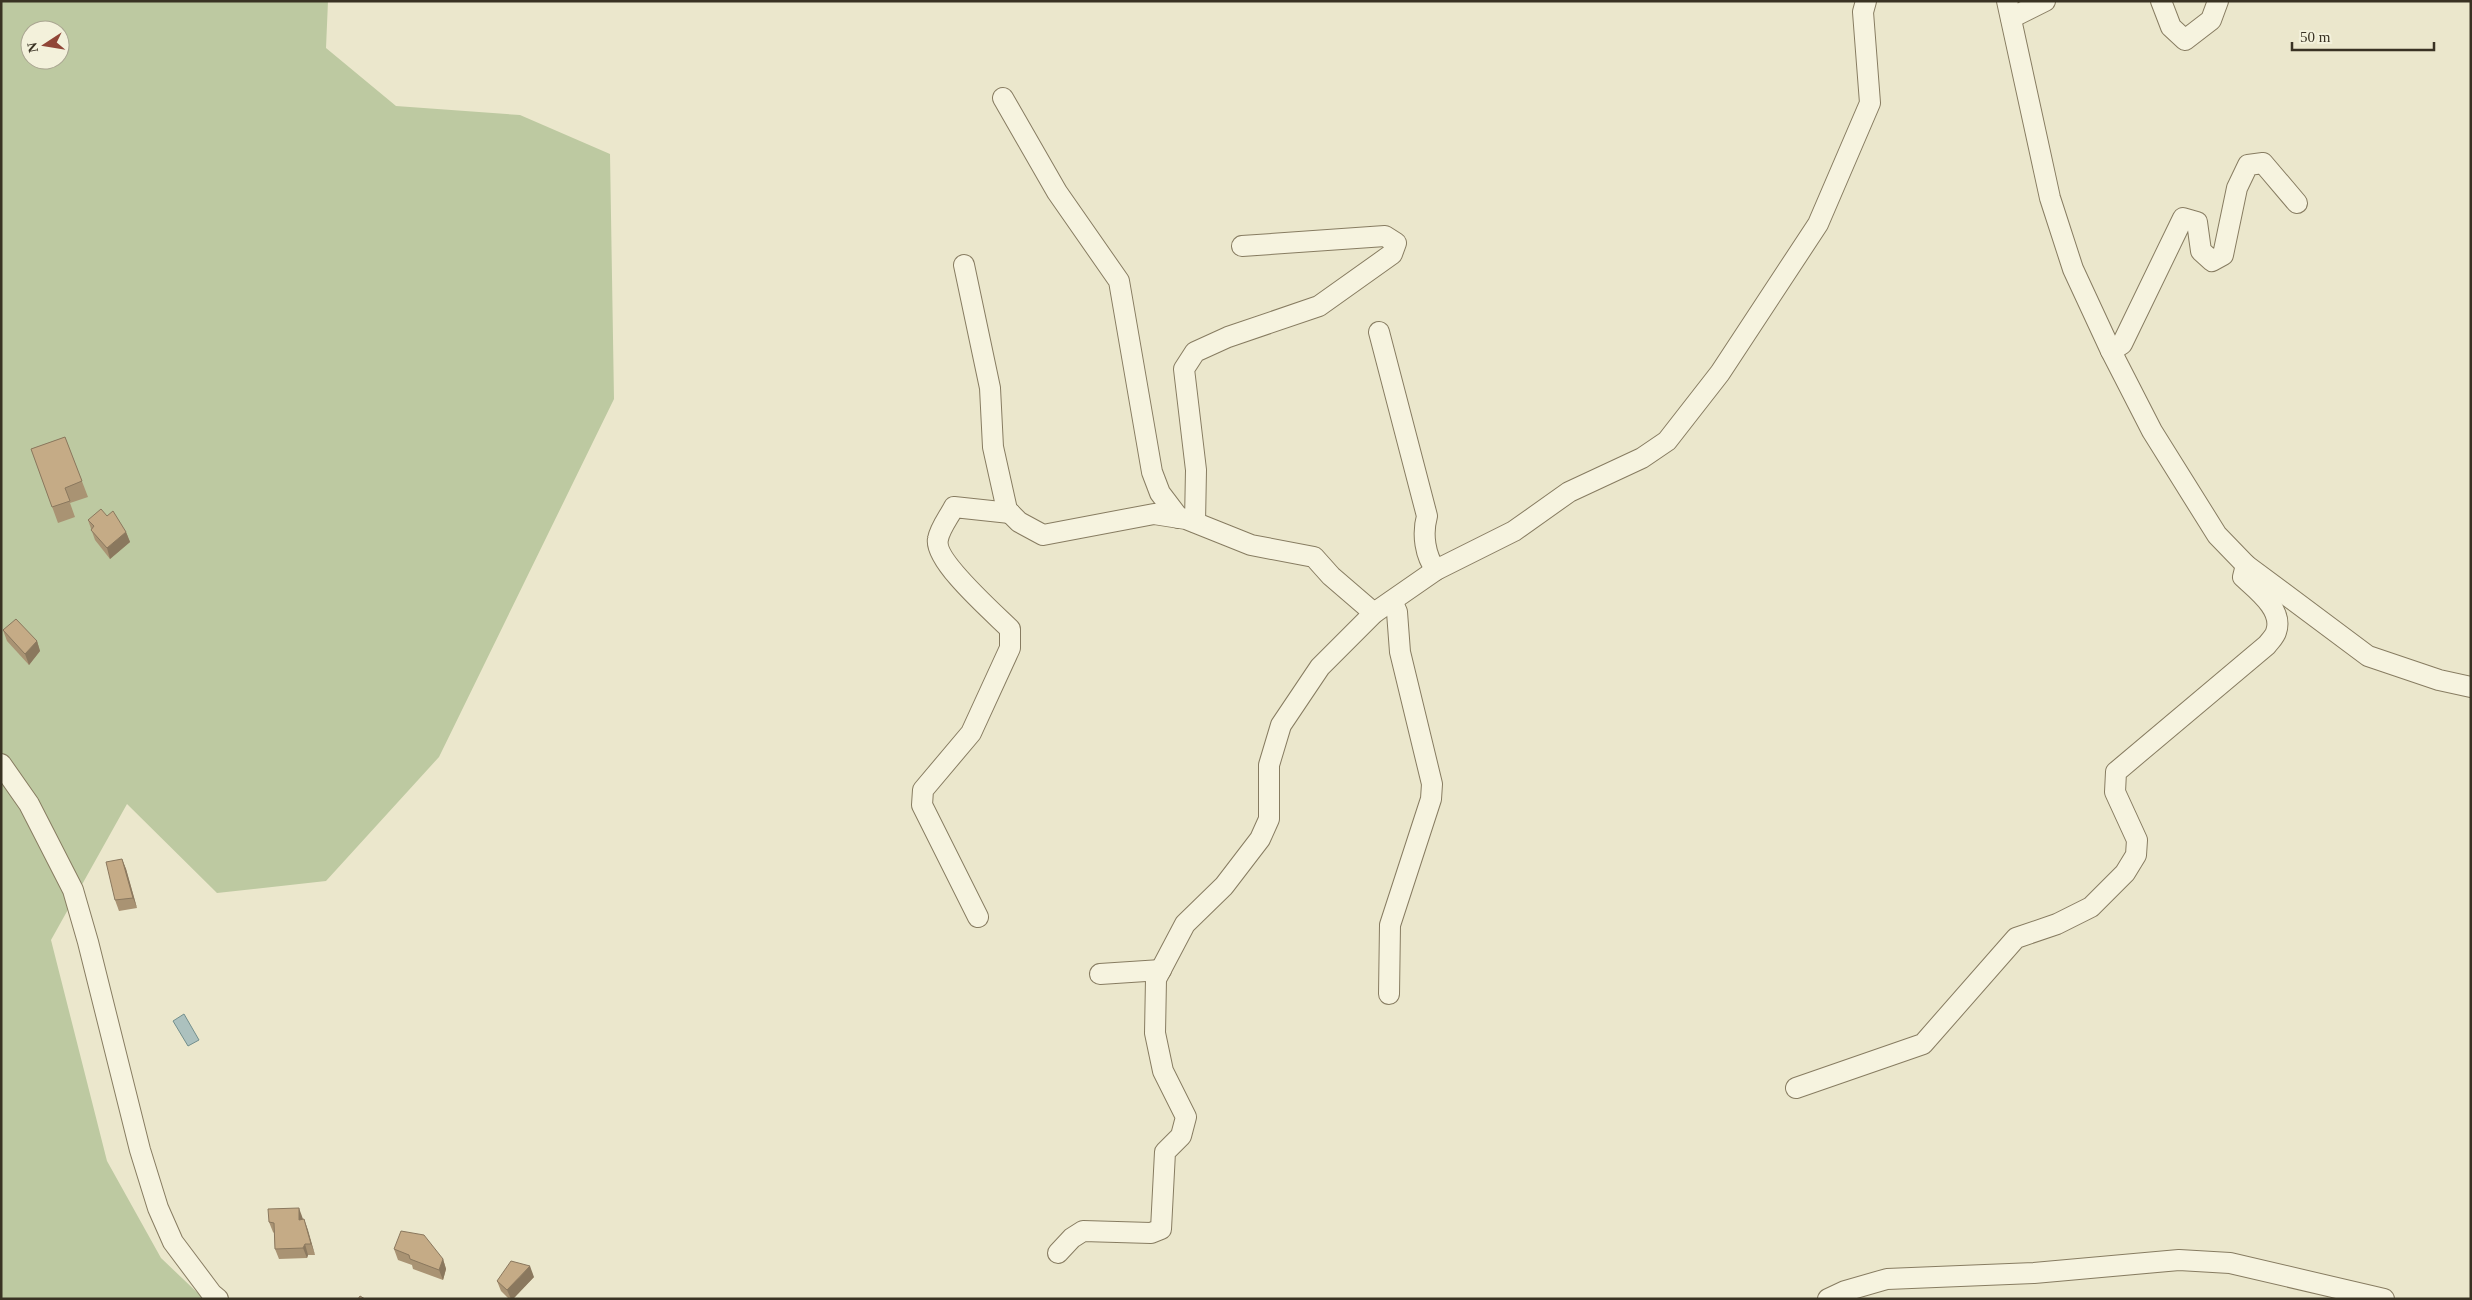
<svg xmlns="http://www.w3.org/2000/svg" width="2472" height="1300" font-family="'Times New Roman',serif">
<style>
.green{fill:#bdc9a1;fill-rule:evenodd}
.water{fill:#acc1be;stroke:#738f8d}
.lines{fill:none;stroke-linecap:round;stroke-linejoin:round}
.minor-casing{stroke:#877c61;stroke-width:22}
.minor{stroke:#f6f3df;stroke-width:20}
.wall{fill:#a99373}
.shaded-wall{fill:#8a785e}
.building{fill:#c5ab86;stroke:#8a785e}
</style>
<rect width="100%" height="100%" fill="#ebe7cc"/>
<!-- green -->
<path class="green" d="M1,1h327l-2,47 70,58 124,9 90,39 4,245 -175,358 -113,124 -109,12 -90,-89 -76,136 56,221 54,97 43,41h-203zM30,30h30v30h-30z"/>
<!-- water -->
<polygon class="water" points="184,1014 199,1040 188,1046 173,1021"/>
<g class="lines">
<defs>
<g id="minor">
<polyline points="2007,1 2050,198 2073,269 2111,351 2152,431 2217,535 2246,565 2368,656 2439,680 2471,687"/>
<polyline points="2161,1 2171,27 2185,40 2211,20 2218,1"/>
<polyline points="2011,18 2045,1"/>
<polyline points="1003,98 1057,192 1119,281 1152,472 1160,493 1179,518"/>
<polyline points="964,265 990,388 993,447 1007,510 1019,522 1043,535 1154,514 1186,519 1251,545 1314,557 1331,576 1374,613"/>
<path d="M1379,332l48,184c-5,18 -2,40 9,54"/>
<polyline points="2111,351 2122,344 2183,218 2197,222 2201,251 2212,261 2223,255 2237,188 2248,165 2263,163 2297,203"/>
<polyline points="1195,522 1196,470 1184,369 1195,352 1228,337 1319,306 1392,254 1396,243 1385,236 1242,246"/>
<polyline points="1,764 29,804 73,890 88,942 140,1150 158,1208 173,1242 212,1294 218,1299"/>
<path d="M978,917l-56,-112 1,-15 48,-57 39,-85v-19c-16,-16 -77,-69 -72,-90 2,-11 11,-22 16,-32l56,6"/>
<polyline points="1100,974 1161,970"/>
<polyline points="1389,994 1390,925 1431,799 1432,784 1400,652 1397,612 1392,601"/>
<path d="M1796,1088l127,-44 93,-106 41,-14 34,-17 34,-34 11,-18 1,-15 -22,-48 1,-20 151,-127c3,-4 8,-9 9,-13 8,-22 -19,-42 -33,-55l3,-12"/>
<polyline points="1058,1253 1072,1238 1083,1231 1151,1233 1161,1229 1165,1152 1181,1136 1186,1117 1163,1071 1155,1033 1156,979 1185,924 1224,886 1260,839 1269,819 1269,765 1281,725 1320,667 1374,613 1436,570 1514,531 1569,492 1642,458 1667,441 1720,373 1818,224 1870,103 1863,12 1866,1"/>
<polyline points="1828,1299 1845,1291 1887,1279 2034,1273 2179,1260 2230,1263 2384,1299"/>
</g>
</defs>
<!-- minor casing -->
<use href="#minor" class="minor-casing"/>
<!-- minor -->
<use href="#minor" class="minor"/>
</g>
<!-- wall -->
<g class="wall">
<polygon points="65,437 88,497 70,503 75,517 58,523 31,449"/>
<polygon points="107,516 126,532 130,542 110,559 95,540 88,520"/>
<polygon points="3,630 37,641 40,651 29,665 7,641"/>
<polygon points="122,859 126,869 137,908 119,911 115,900"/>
<polygon points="304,1219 315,1255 308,1255 307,1258 279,1259 275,1249 274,1233 273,1232 269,1222"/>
<polygon points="394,1249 443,1259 446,1269 443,1280 413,1269 412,1265 398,1260"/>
<polygon points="534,1277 513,1299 509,1299 501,1291 497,1281"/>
</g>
<!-- shaded-wall -->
<g class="shaded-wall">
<polygon points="126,532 130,542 110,559 107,548"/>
<polygon points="37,641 40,651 29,665 25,654"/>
<polygon points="122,859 126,869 137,908 133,898"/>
<polygon points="299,1208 303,1219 303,1231 299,1220"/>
<polygon points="304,1219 308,1230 315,1255 311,1244"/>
<polygon points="305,1244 308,1255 307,1258 303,1248"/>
<polygon points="443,1259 446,1269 443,1280 439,1270"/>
<polygon points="530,1266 534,1277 513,1299 511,1299 507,1290"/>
</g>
<!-- building -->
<g class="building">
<polygon points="65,437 82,481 65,488 70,501 52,507 31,449"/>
<polygon points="101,509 107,516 113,511 126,532 107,548 91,530 94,526 88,520"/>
<polygon points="16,619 37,641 25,654 3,630"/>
<polygon points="122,859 133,898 115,900 106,862"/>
<polygon points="299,1208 299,1220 304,1219 311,1244 305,1244 303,1248 275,1249 274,1223 269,1222 268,1209"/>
<polygon points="401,1231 424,1235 443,1259 439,1270 410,1259 409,1255 394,1249"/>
<polygon points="511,1261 530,1266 507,1290 497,1281"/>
<polygon points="360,1296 365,1299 358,1299"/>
</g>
<!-- border -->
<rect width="2472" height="1300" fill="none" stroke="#393223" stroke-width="5"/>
<!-- north arrow -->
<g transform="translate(45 45) rotate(258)"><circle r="24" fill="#f3f1db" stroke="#a9a591"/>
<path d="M0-4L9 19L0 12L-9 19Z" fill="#904637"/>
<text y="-8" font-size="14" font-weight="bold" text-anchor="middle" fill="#393223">N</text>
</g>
<!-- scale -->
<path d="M2292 42v8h142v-8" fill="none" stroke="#393223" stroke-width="2.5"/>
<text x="2300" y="42" font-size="15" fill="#393223" stroke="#f3f1db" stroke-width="4" paint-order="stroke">50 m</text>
</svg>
